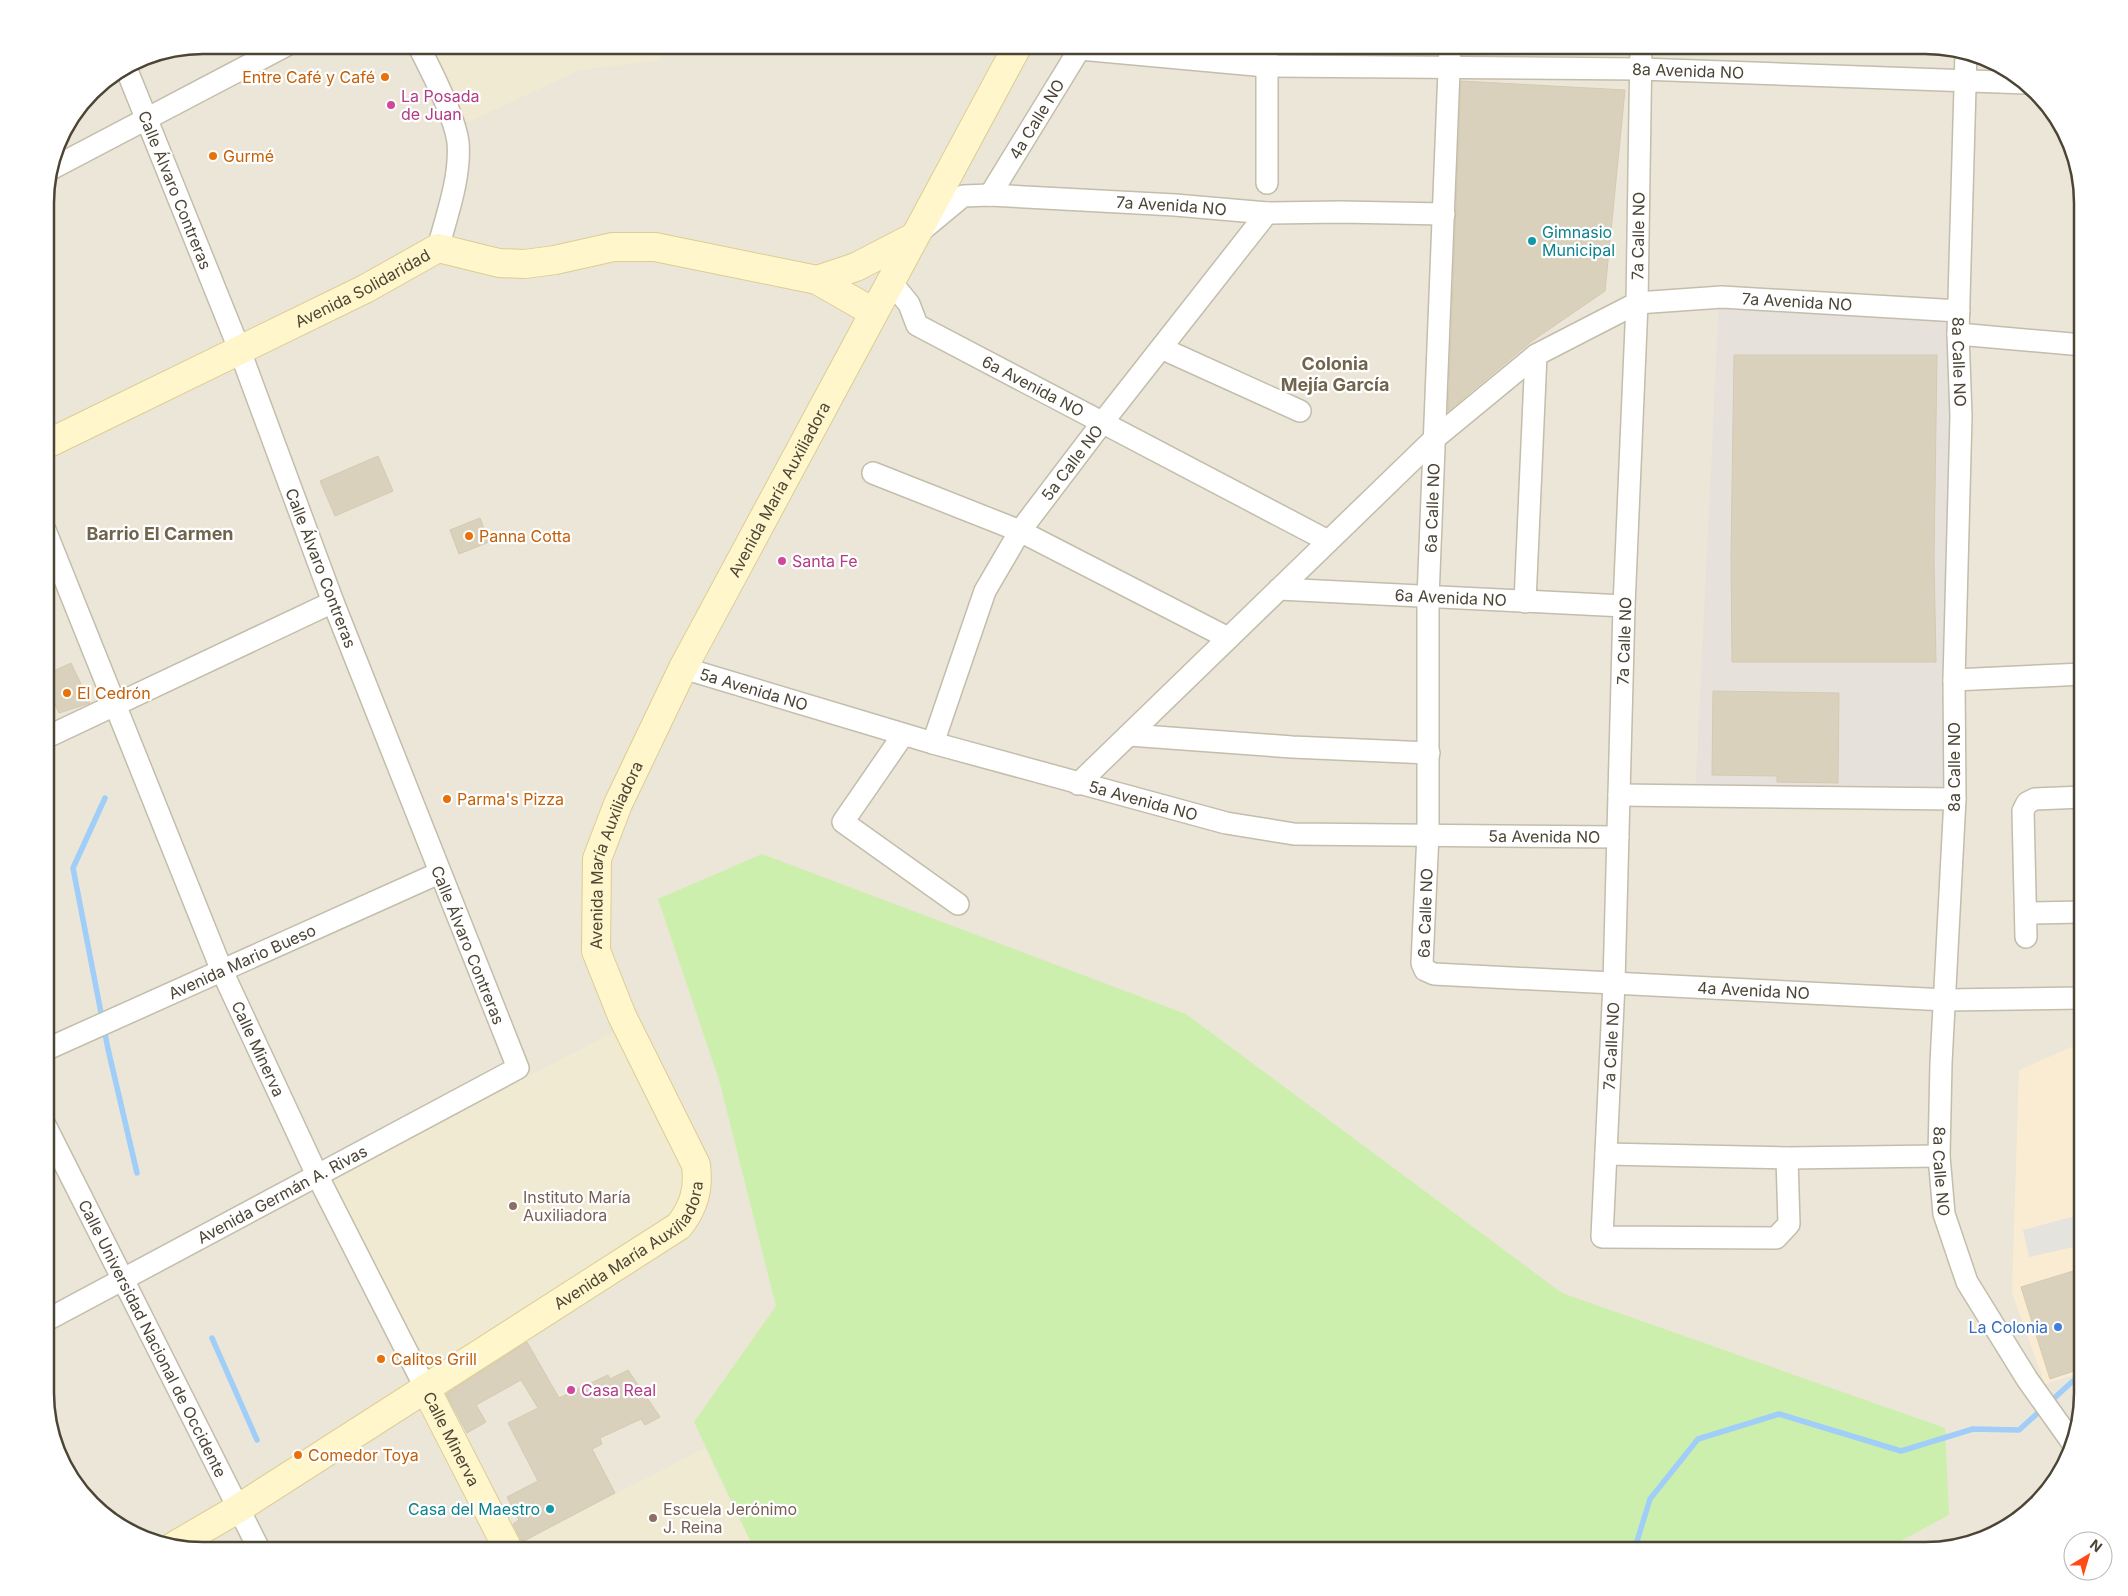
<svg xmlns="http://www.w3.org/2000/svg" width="2128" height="1596" font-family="Inter,sans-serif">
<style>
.residential{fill:#ebe6d7}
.commercial{fill:#faecd3}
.industrial{fill:#e6e2db}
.education{fill:#f1ead2}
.green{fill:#cdefae}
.parking{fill:#e5e3de}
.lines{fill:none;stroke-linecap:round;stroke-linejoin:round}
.stream{stroke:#a0cef9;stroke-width:5.5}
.building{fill:#dad1bd;stroke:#d5c9b0}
.street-casing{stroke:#c3bdab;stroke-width:24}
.secondary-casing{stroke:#dccd94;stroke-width:30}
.street{stroke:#fff;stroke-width:21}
.secondary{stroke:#fff6cb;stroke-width:28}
.food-dot{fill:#e8710a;stroke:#fff;stroke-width:2}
.hotel-dot{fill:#d1479c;stroke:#fff;stroke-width:2}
.culture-dot{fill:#0f9aa8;stroke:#fff;stroke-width:2}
.education-dot{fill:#8d6e63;stroke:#fff;stroke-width:2}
.shop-dot{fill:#3f7fe0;stroke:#fff;stroke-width:2}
.labels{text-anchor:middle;stroke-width:4.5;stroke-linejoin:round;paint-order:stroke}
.street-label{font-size:16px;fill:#4c4536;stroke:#fff}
.food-label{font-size:16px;fill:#c56008;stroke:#fff;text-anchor:start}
.hotel-label{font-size:16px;fill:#b23c85;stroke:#fff;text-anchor:start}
.culture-label{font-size:16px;fill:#0d838f;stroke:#fff;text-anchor:start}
.education-label{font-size:16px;fill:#785e54;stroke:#fff;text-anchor:start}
.shop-label{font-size:16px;fill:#366cbe;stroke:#fff;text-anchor:end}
.neighbourhood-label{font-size:18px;font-weight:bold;fill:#70644c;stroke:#fff}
.rim{fill:none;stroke:#4c4536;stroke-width:2.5}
</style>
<rect width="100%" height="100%" fill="#f6f3ea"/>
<!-- residential -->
<polygon class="residential" points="203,45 1926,45 1976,53 2022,78 2067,133 2083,202 2083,1394 2075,1444 2050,1490 1995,1535 1925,1551 202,1551 152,1543 106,1518 61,1463 45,1403 45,193 57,142 91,91 143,57"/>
<!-- commercial -->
<polygon class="commercial" points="2083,1042 2083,1372 2045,1384 2012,1293 2019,1070"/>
<!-- industrial -->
<polygon class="industrial" points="1719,299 1955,314 1952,801 1695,800"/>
<!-- education -->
<g class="education">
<polygon points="431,45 664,45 661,60 580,70 468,122"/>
<polygon points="618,1030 687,1181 677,1213 432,1375 331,1178"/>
<polygon points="705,1448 755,1551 525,1551 521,1542"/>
</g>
<!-- green -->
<polygon class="green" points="762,854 1186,1014 1562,1293 1945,1428 1949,1515 1882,1551 755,1551 694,1422 776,1306 719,1080 658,899"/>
<!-- parking -->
<polygon class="parking" points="2083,1214 2083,1245 2029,1257 2023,1230"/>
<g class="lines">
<!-- stream -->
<g class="stream">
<polyline points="105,798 73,868 108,1049 137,1173"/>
<polyline points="212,1338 257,1440"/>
<polyline points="1634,1551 1650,1499 1698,1439 1779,1414 1901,1451 1973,1429 2019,1430 2073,1381 2083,1377"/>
</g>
</g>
<!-- building -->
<g class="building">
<polygon points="1461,81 1625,90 1605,291 1532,341 1448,411"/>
<polygon points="1734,355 1937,355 1934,560 1936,662 1732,662 1731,556"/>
<polygon points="378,456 393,491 335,516 320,481"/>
<polygon points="480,518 489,542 459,554 450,530"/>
<polygon points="71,663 90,703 59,713 45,682 45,675"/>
<polygon points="1713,691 1839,693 1838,783 1777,782 1777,776 1712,775"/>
<polygon points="2083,1268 2083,1368 2050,1379 2021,1287"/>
<polygon points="527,1342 559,1398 608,1375 610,1379 628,1370 660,1417 645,1425 641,1419 600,1438 602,1444 592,1449 615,1493 522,1542 513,1524 519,1520 507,1497 538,1481 508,1423 538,1408 521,1380 476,1405 486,1422 467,1433 446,1394"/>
</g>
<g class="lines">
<defs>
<g id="street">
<path d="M418,45c12,23 37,73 40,97 3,34 -11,73 -20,106"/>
<path id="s1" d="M1450,45l-22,553v236l-6,129 3,7 9,4 512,26 137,-2"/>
<polyline points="1641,45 1637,303 1624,606 1614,983 1602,1237 1776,1238 1789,1224 1787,1158"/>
<path id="s2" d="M1080,49l186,17 375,3 385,14"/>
<path id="s3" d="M1966,52l-8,282 3,82 -7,264 1,119 -14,264 -2,93 5,58 23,68 60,97 47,66"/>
<polyline points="51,169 287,45"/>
<polyline points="1267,183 1267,45"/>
<path id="s4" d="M990,195l92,-150"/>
<path id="s5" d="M922,230l41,-34 27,-1 185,10 92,8 74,-1 103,2"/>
<path id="s6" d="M891,282l18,22 8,21 411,216"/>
<polyline points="1958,334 2083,345"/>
<polyline points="1161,348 1300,411"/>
<polyline points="873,473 1020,531 1228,638"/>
<path id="s7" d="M45,530l177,441 95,204 109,214"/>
<path id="s8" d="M1279,589l345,17"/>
<polyline points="1525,602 1536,355"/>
<path id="s9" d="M683,668l250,75 293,80 68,11 324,3"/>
<polyline points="1954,680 2083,674"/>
<polyline points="903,735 843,822 958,904"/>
<polyline points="1129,735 1292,747 1429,753"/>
<polyline points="45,738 333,602"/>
<path id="s10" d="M933,743l52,-152 35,-60 82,-108 165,-210"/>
<path id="s11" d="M1078,784l356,-345 102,-84 101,-52 85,-6 237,14"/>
<polyline points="1619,795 1955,799"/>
<polyline points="2026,913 2083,912"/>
<polyline points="2026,937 2023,811 2027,803 2035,799 2083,797"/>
<path id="s12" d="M45,1050l394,-177"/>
<path id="s13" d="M45,1125l215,426"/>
<polyline points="1606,1154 1787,1158 1939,1156"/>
<path id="s14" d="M45,1321l473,-253 -185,-466 -93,-251 -114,-283"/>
</g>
<g id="secondary">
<polyline points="817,280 856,267 914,237"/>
<path id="s15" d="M45,445l320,-156 73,-41 61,15 26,1 30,-4 58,-13h42l162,33 56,32"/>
<path id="s16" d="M426,1389l83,162"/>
<path id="s17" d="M174,1546l65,-38 440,-282c15,-19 20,-37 17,-61l-74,-149 -26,-65 1,-92 21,-55 65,-136 335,-623"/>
</g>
</defs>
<!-- street casing -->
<use href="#street" class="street-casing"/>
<!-- secondary casing -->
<use href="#secondary" class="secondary-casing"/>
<!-- street -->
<use href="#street" class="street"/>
<!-- secondary -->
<use href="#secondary" class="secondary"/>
</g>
<!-- markers -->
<g class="food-dot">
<circle cx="385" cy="77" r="5"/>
<circle cx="213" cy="156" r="5"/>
<circle cx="469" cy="536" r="5"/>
<circle cx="67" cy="693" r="5"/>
<circle cx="447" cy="799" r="5"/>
<circle cx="381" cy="1359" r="5"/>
<circle cx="298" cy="1455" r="5"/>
</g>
<g class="hotel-dot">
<circle cx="391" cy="105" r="5"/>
<circle cx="782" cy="561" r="5"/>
<circle cx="571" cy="1390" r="5"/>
</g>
<g class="culture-dot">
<circle cx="1532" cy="241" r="5"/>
<circle cx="550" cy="1509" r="5"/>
</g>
<g class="education-dot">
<circle cx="513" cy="1206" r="5"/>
<circle cx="653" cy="1518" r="5"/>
</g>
<circle class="shop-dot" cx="2058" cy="1327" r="5"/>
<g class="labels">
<!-- street labels -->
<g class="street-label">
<text dy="6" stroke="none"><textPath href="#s2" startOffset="609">8a Avenida NO</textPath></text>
<text dy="6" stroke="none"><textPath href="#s4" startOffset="89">4a Calle NO</textPath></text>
<text transform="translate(175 190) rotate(68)" y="6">Calle Álvaro Contreras</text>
<text dy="6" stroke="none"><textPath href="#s5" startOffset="262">7a Avenida NO</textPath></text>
<text transform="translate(1638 236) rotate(-89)" y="6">7a Calle NO</text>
<text dy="6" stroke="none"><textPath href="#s15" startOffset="354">Avenida Solidaridad</textPath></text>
<text dy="6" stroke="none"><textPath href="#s11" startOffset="902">7a Avenida NO</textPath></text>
<text dy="6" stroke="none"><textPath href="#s3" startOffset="310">8a Calle NO</textPath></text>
<text dy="6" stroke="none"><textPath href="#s6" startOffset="182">6a Avenida NO</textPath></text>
<text dy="6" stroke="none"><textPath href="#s10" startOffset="316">5a Calle NO</textPath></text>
<text dy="6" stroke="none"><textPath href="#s17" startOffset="1404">Avenida María Auxiliadora</textPath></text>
<text transform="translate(1432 508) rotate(-88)" y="6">6a Calle NO</text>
<text transform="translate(321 568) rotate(69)" y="6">Calle Álvaro Contreras</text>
<text dy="6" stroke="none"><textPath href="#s8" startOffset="172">6a Avenida NO</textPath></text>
<text transform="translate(1624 641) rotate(-88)" y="6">7a Calle NO</text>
<text dy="6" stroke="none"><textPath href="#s9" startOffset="74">5a Avenida NO</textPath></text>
<text transform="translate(1954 767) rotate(-90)" y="6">8a Calle NO</text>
<text dy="6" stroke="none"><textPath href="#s9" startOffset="479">5a Avenida NO</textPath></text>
<text dy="6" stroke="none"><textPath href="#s9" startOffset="884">5a Avenida NO</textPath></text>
<text dy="6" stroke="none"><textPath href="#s17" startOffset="999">Avenida María Auxiliadora</textPath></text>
<text transform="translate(1425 913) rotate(-88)" y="6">6a Calle NO</text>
<text transform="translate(468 945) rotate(68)" y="6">Calle Álvaro Contreras</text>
<text dy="6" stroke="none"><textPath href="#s12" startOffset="216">Avenida Mario Bueso</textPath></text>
<text dy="6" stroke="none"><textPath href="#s1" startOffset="1256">4a Avenida NO</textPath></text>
<text transform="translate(1611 1046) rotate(-87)" y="6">7a Calle NO</text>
<text dy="6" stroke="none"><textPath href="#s7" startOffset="561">Calle Minerva</textPath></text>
<text dy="6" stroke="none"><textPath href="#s3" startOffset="1120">8a Calle NO</textPath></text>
<text dy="6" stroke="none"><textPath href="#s14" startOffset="269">Avenida Germán A. Rivas</textPath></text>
<text dy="6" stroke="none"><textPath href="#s17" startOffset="549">Avenida María Auxiliadora</textPath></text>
<text dy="6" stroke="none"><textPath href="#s13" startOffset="239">Calle Universidad Nacional de Occidente</textPath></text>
<text dy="6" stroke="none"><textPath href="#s16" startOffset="56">Calle Minerva</textPath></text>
</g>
<!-- food labels -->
<g class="food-label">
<text x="375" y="83" text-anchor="end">Entre Café y Café</text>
<text x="223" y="162">Gurmé</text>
<text x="479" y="542">Panna Cotta</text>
<text x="77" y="699">El Cedrón</text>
<text x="457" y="805">Parma's Pizza</text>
<text x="391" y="1365">Calitos Grill</text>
<text x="308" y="1461">Comedor Toya</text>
</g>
<!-- hotel labels -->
<g class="hotel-label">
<text x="401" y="102">La Posada<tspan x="401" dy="18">de Juan</tspan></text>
<text x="792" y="567">Santa Fe</text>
<text x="581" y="1396">Casa Real</text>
</g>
<!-- culture labels -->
<g class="culture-label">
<text x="1542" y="238">Gimnasio<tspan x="1542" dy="18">Municipal</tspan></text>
<text x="540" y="1515" text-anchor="end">Casa del Maestro</text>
</g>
<!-- education labels -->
<g class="education-label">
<text x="523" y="1203">Instituto María<tspan x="523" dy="18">Auxiliadora</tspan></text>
<text x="663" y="1515">Escuela Jerónimo<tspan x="663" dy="18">J. Reina</tspan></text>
</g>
<!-- shop labels -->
<g class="shop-label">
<text x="2048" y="1333">La Colonia</text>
</g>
<!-- neighbourhood labels -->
<g class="neighbourhood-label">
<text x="1335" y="370">Colonia<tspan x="1335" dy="21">Mejía García</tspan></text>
<text x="160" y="540">Barrio El Carmen</text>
</g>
</g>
<!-- crop -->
<path d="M0 0H2128V1596H0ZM203 54H1925A149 149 0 0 1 2074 203V1393A149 149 0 0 1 1925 1542H203A149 149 0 0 1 54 1393V203A149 149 0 0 1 203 54Z" fill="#fff" fill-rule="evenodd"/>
<path class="rim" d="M203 54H1925A149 149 0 0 1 2074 203V1393A149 149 0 0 1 1925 1542H203A149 149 0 0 1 54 1393V203A149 149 0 0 1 203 54Z"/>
<!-- north arrow -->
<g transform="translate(2088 1556) rotate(38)"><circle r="24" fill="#ffffff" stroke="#b7b5af"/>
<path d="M0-4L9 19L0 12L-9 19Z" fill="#ff4b18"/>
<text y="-8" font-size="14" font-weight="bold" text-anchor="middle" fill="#4c4536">N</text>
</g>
</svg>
